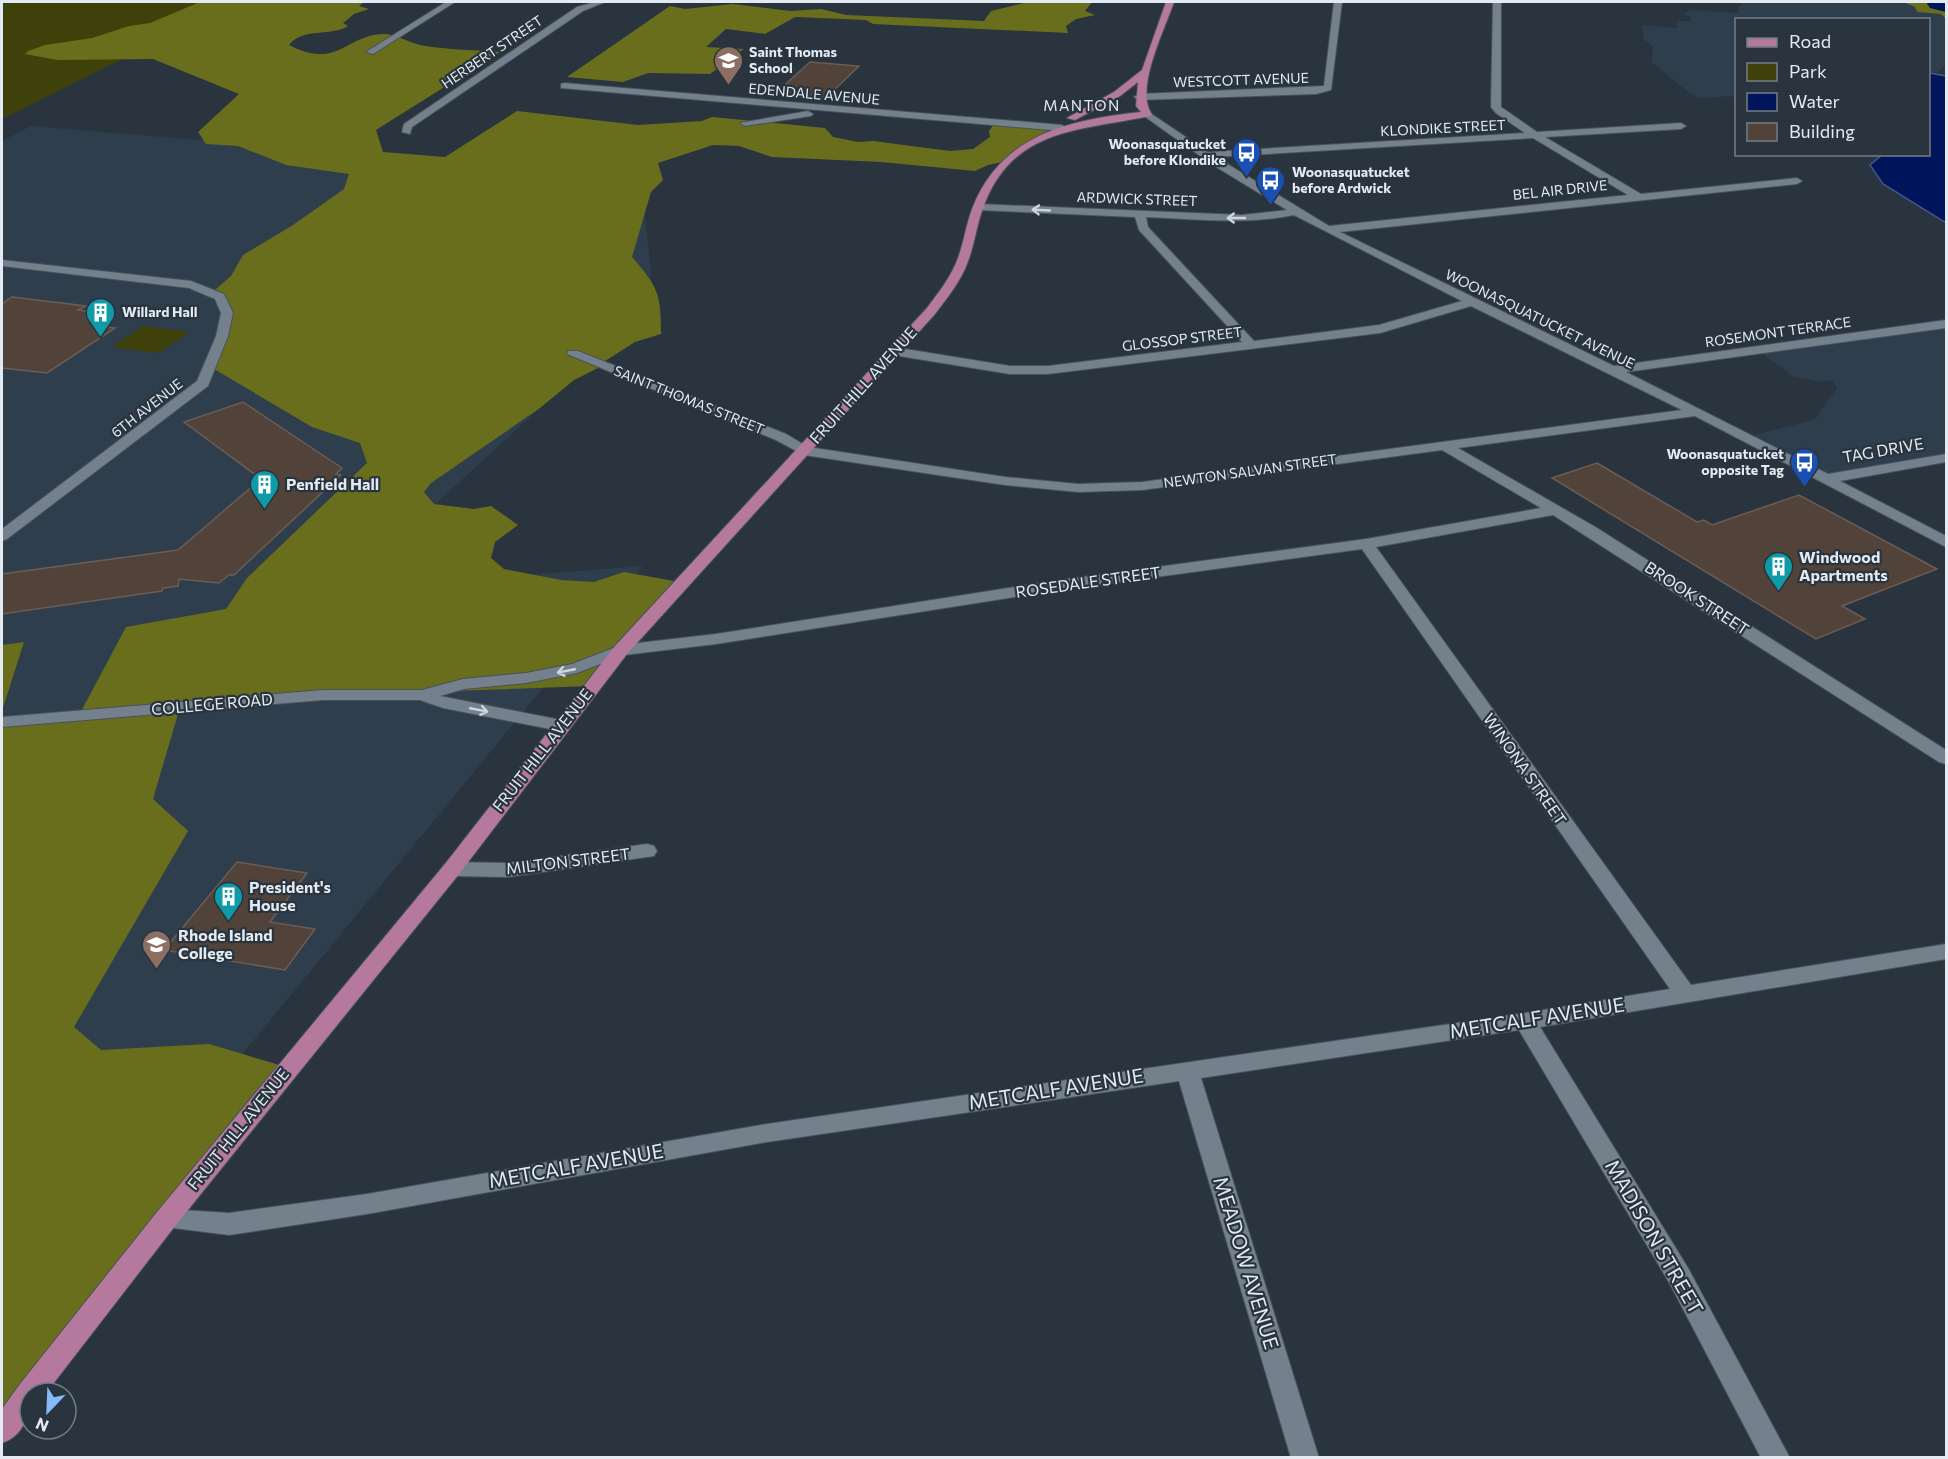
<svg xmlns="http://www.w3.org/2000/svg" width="1948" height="1459" font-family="Commissioner,sans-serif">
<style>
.built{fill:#2e3e4d}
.green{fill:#3e4109}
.forest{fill:#696e1c}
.water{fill:#01155c;stroke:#455589;stroke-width:1.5}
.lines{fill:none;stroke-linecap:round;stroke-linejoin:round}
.river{fill:#01155c;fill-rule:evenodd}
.building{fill:#51433a;stroke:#6c5c54;stroke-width:1.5}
.minor-casing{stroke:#48525a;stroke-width:2}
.major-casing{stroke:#48525a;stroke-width:2}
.minor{fill:#74818d;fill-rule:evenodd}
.major{fill:#b4799d;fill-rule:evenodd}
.oneway{stroke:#cdd5dd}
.labels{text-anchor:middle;stroke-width:4.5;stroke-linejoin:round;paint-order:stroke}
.far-street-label{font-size:14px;fill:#e3eaf1;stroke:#29343f}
.far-poi-label{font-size:14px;font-weight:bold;fill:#e3eaf1;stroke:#29343f;text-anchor:start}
.far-neighbourhood-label{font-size:15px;letter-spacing:1.5px;fill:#e3eaf1;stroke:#29343f}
.street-label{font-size:16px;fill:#e3eaf1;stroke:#29343f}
.poi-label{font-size:16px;font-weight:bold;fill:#e3eaf1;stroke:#29343f;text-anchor:start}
.near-street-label{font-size:20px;fill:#e3eaf1;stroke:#29343f}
</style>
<rect width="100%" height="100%" fill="#29343f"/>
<!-- built -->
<g class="built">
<polygon points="1737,2 1903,2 1915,7 1917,12 1941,14 1946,19 1946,64 1937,73 1929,72 1928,20 1736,20 1736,96 1696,98 1651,62 1653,47 1644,40 1642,25 1677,28 1677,21 1691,21 1690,16 1684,14 1690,10 1739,13 1737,7 1743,4"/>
<polygon points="31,126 641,177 654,303 343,589 643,566 2,1347 2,141"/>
<polygon points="1946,321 1946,457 1828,476 1754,438 1754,435 1814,420 1837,388 1833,380 1821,382 1792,376 1754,347"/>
</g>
<!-- green -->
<g class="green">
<polygon points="11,2 236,2 2,119 2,5"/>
<polygon points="143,326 189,332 159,353 112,347"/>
</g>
<!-- forest -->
<g class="forest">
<path d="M200,2h164l-5,4 10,3 -15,5 -11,9 5,3c-17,11 -45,1 -59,19 50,26 57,-12 97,-11 12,1 27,11 40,12 24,4 50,4 74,6l-124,78 7,22 62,5 72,-46 121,14 64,-4 10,-4 113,11 8,9 25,5 15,-1 77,10 23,-2 17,-12 -1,-6 7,-10 55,9 -18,9 -30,23 -15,3 -13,6 -94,-9 -109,-5 -33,-11 -26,-1 -55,18 5,17 -12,12 -19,65c26,30 29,36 29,77l-26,8 -33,21 -2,4 -26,13 -34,28 -109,75 -7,9 10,12 40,5 17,-3 27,19 -23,17 -4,16 13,11 57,11 33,2 30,-10 50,9 3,5 -85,100 -284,10 -128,11 -27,92 35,32 -114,196 27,23 108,-6 77,23 -284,358v-700l75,-6 49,-92 100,-18 21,-31 120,-115 -7,-20 -48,-16 -103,-61 18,-59 -6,-14 -6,-3 16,-14 12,-21 50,-30 51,-36 5,-15 -63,-9 -48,-19 -32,-2 -8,-12 41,-38 -86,-35 -96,1 -32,-6 3,-3 17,-6 47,-7 37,-12 21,-3z"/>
<polygon points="1028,2 1092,2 1085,11 1095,15 1076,19 1066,26 1068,33 873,24 866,20 795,17 765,34 726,29 706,47 744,49 710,74 648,73 623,82 567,77 670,6 685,9 733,4 790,11 821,9 846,15 984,21 991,11"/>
<polygon points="1903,2 1946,2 1946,19 1941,14 1917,12 1915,7"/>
<polygon points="24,642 2,711 2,645"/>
</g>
<!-- water -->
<polygon class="water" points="1929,73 1946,76 1946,223 1883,184 1870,165 1882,155 1928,154"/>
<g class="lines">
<!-- river -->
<polygon class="river" points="1926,2 1946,2 1946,12 1930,8"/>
</g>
<!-- building -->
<g class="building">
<polygon points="810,62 859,66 827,97 776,93"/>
<polygon points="12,297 86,306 78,310 114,315 96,326 115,328 47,373 2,368 2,304"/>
<polygon points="243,402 342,468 336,474 341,475 234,575 229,575 219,583 179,579 178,586 163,588 162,591 2,614 2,574 178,550 261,479 184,422"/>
<polygon points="1597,463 1697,522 1704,520 1712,525 1799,495 1937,569 1842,606 1865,619 1816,639 1552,478"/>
<polygon points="237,862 307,873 270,922 315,929 285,970 164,950"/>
</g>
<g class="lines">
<defs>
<g id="minor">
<polygon points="446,2 455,2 373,54 366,52"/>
<polygon points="595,2 605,2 583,11 412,127 410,134 402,132 404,124 577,7"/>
<polygon points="1334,2 1342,2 1331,90 1316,94 1139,100 1134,97 1139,94 1324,86"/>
<path d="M1493,2h8v105l36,25 144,-9 5,3 -5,3 -136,8 96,57 156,-16 5,3 -5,3 -457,48 274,134 332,-46v8l-320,44 202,102 118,-20v8l-106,19 106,55v11l-251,-131 -237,32 139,80 349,222v14l-7,-2 -386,-247 -177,32 315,438 255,-41v15l-406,68 148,241 102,190h-29l-91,-174 -151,-254 -318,48 118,380h-28l-112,-377 -418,62 -394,71 -138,21 -72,-9 -3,-7 3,-7 9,-3 63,4 138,-19 394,-69 764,-112 145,-24 -308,-440 -309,42 -337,53 -92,11 -47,18 -51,10 -62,6 -24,7 126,25 3,4 -9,6 -117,-23 -23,-8h-97l-321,27v-10l321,-27h99l41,-11 63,-6 46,-9 49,-19 95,-11 337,-53 313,-42 175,-31 -99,-58 -300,40 -64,2 -73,-7 -201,-30 -28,-15 -209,-86 1,-3h10l208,83 22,13 197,30 73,7 64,-2 540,-72 -211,-104 -91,27 -332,41h-38l-117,-19 -6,-4 6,-4 117,19h38l194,-24 -103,-112 -4,-13 -157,-7 -5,-3 5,-3 264,11 45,-5 -74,-45 -69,-49 -2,-2 5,-3 61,41 317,-19 -29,-20 -5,-6zM1533,138l95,57 -299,31 -113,-69zM1294,215l168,86 -83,24 -125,16 -106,-114 -2,-10c49,2 99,8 148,-2z"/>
<polygon points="564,83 1062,125 1067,128 1062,131 561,88 561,84"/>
<polygon points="808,111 813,114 811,116 745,126 740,123"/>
<polygon points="2,260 191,281 224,294 233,313 228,336 208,386 7,539 2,541 2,529 197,381 216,336 221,313 215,299 189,288 2,266"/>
<polygon points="647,844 654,846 657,851 654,856 508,877 452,876 445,874 442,869 445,864 452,862 508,863"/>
</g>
<path id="major" d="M1166,2h8c-9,27 -40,88 -22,112l-2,2c-70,15 -140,11 -168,95 -6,17 -8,36 -15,53 -7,18 -20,34 -32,50l-308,340 -168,220 -284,352 -129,167h-16c0,21 -6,43 -28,50v-34l18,-25 137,-172 288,-348 170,-218 312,-338c12,-16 24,-31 31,-50 6,-16 8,-33 14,-49 29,-75 97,-89 169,-97l-5,-6 2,-24 -18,14 -45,24 -8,-2 47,-26 28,-22z"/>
</defs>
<!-- minor casing -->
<use href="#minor" class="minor-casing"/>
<!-- major casing -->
<use href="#major" class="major-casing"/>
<!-- minor -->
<use href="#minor" class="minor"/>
<!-- major -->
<use href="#major" class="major"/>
</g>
<!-- one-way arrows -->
<defs><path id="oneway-shaft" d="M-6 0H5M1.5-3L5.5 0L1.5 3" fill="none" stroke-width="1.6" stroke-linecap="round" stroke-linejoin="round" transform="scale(1.5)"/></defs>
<g class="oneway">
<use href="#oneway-shaft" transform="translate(1041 210) rotate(-177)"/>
<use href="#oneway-shaft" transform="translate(1236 218) rotate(-180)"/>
<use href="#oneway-shaft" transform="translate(566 671) rotate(169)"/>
<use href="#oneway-shaft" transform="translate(479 710) rotate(11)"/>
</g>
<!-- icons -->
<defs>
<symbol id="school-pin" viewBox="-11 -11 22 30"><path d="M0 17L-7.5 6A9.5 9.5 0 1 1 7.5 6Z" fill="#8d6e63" stroke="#29343f"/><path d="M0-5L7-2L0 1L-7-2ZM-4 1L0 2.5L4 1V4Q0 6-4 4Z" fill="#fff"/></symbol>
<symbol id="bus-pin" viewBox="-11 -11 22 30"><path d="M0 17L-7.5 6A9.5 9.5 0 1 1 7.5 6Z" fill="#1a4fb4" stroke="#29343f"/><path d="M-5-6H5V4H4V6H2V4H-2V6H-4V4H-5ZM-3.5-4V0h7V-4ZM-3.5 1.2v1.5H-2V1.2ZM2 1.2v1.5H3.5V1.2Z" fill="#fff"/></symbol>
<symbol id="building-pin" viewBox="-11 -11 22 30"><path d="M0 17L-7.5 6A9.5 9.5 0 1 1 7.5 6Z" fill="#0f9aa8" stroke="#29343f"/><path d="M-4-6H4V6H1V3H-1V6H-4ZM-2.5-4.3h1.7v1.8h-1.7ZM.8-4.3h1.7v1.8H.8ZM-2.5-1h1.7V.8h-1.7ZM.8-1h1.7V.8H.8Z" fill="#fff"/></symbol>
<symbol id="university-pin" viewBox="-11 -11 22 30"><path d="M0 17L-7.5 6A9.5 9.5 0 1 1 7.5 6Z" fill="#8d6e63" stroke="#29343f"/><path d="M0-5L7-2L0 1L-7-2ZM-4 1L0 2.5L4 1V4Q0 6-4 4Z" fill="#fff"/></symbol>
</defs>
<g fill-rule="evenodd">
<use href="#school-pin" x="712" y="44" width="33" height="45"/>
<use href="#bus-pin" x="1230" y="136" width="33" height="45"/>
<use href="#bus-pin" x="1254" y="164" width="33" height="45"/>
<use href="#building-pin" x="84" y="296" width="33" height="45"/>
<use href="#bus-pin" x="1788" y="446" width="33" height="45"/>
<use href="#building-pin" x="248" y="468" width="33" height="45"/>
<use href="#building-pin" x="1762" y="550" width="33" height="45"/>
<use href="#building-pin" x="212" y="880" width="33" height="45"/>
<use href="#university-pin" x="140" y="928" width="33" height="45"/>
</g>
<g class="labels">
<!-- far-street labels -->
<g class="far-street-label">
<text transform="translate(492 52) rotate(-34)" y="5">HERBERT STREET</text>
<text transform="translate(1241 80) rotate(-2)" y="5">WESTCOTT AVENUE</text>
<text transform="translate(814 94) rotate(5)" y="5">EDENDALE AVENUE</text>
<text transform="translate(1443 128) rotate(-3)" y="5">KLONDIKE STREET</text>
<text transform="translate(1560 190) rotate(-6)" y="5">BEL AIR DRIVE</text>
<text transform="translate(1137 199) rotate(2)" y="5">ARDWICK STREET</text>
<text transform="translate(1540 319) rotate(26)" y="5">WOONASQUATUCKET AVENUE</text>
<text transform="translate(1778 332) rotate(-8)" y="5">ROSEMONT TERRACE</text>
<text transform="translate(1182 339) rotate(-7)" y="5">GLOSSOP STREET</text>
<text transform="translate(689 400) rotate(22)" y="5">SAINT THOMAS STREET</text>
<text transform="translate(147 408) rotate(-38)" y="5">6TH AVENUE</text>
<text transform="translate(1250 471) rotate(-8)" y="5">NEWTON SALVAN STREET</text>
</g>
<!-- far-poi labels -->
<g class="far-poi-label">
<text x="749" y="57">Saint Thomas<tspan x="749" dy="16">School</tspan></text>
<text x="1226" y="149" text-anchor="end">Woonasquatucket<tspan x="1226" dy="16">before Klondike</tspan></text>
<text x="1292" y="177">Woonasquatucket<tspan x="1292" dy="16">before Ardwick</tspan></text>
<text x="122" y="317">Willard Hall</text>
<text x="1784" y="459" text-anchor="end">Woonasquatucket<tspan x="1784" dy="16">opposite Tag</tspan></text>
</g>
<!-- far-neighbourhood labels -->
<g class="far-neighbourhood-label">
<text x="1082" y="111">MANTON</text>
</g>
<!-- street labels -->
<g class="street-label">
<text transform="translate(863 385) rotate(-48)" y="6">FRUIT HILL AVENUE</text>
<text transform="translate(1883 450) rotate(-10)" y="6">TAG DRIVE</text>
<text transform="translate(1088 582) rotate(-8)" y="6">ROSEDALE STREET</text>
<text transform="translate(1697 598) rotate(33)" y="6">BROOK STREET</text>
<text transform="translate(212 704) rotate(-5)" y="6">COLLEGE ROAD</text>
<text transform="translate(542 750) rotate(-52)" y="6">FRUIT HILL AVENUE</text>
<text transform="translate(1525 769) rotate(55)" y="6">WINONA STREET</text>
<text transform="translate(568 861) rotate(-7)" y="6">MILTON STREET</text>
<text transform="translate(238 1129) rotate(-51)" y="6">FRUIT HILL AVENUE</text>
</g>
<!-- poi labels -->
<g class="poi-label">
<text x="286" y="490">Penfield Hall</text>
<text x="1799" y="563">Windwood<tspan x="1799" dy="18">Apartments</tspan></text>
<text x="249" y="893">President's<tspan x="249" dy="18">House</tspan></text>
<text x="178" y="941">Rhode Island<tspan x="178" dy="18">College</tspan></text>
</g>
<!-- near-street labels -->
<g class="near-street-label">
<text transform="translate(1537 1018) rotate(-9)" y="7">METCALF AVENUE</text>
<text transform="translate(1056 1089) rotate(-9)" y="7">METCALF AVENUE</text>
<text transform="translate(576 1166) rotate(-10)" y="7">METCALF AVENUE</text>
<text transform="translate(1654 1237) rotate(60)" y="7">MADISON STREET</text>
<text transform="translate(1246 1263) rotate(73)" y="7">MEADOW AVENUE</text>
</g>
</g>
<!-- border -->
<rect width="1948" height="1459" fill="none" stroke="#e3eaf1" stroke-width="6"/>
<!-- legend -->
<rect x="1735" y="18" width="195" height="138" fill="#29343f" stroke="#737d86" stroke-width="1.5"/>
<rect x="1747" y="38" width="30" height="9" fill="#b4799d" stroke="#737d86" stroke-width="1.5"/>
<text x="1789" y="48" font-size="18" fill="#e3eaf1">Road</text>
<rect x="1747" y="63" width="30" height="18" fill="#3e4109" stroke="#737d86" stroke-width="1.5"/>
<text x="1789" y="78" font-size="18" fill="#e3eaf1">Park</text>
<rect x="1747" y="93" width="30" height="18" fill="#01155c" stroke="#737d86" stroke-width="1.5"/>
<text x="1789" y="108" font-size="18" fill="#e3eaf1">Water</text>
<rect x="1747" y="123" width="30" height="18" fill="#51433a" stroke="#737d86" stroke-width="1.5"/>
<text x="1789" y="138" font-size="18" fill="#e3eaf1">Building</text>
<!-- north arrow -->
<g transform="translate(48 1411) rotate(203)"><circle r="28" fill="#29343f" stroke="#737d86" stroke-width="1.5"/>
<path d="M0-4.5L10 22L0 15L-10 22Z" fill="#85bbfb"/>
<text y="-9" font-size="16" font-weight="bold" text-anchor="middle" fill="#e3eaf1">N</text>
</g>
</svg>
